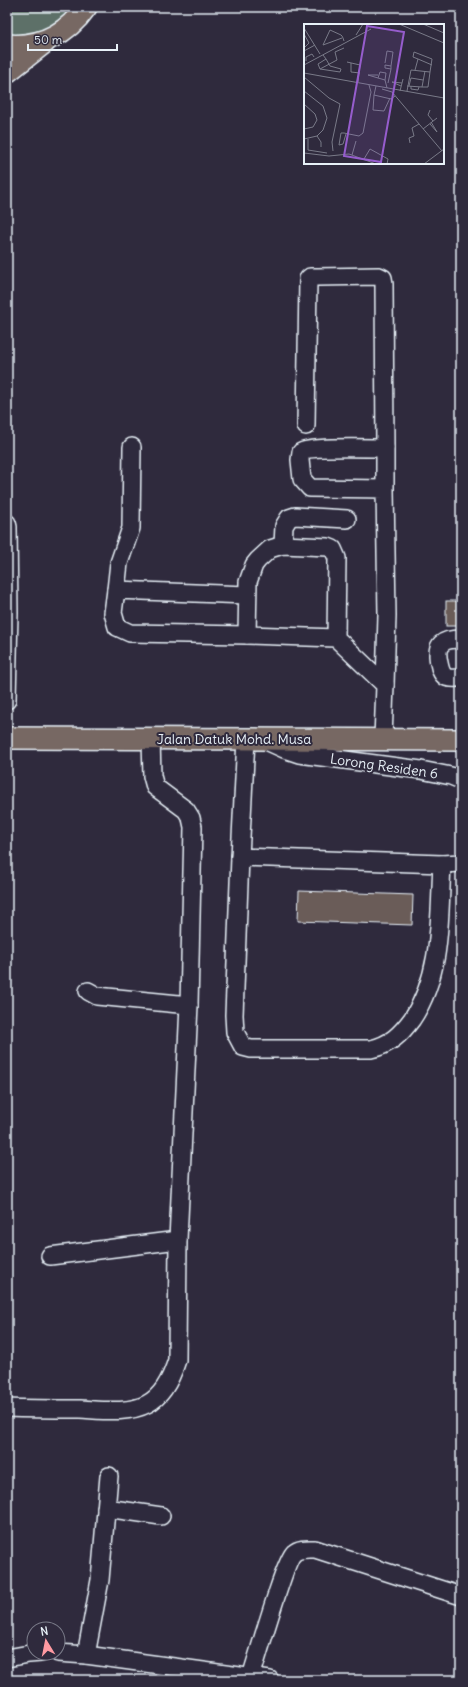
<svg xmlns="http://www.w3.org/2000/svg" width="468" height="1687" font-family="Delius,sans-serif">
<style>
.green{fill:#5d6f67;stroke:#a2b0b0}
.building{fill:#6a5c59;stroke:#e8f1f8}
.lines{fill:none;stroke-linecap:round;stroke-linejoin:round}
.minor-casing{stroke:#e8f1f8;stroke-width:20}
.major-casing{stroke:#e8f1f8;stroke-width:24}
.minor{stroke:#2f2a3d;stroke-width:17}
.major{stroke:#776864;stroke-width:21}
.labels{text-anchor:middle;stroke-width:4;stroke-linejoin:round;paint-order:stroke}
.street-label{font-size:14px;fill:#e8f1f8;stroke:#2f2a3d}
.inset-road{fill:none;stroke:#797a88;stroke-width:1}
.view{fill:#965dcd;fill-opacity:0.15;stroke:#965dcd;stroke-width:2}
.inset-edge{fill:none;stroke:#e8f1f8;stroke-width:2}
</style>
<rect width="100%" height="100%" fill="#2f2a3d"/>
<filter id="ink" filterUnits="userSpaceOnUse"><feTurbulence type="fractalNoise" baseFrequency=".025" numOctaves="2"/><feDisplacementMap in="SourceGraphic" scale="8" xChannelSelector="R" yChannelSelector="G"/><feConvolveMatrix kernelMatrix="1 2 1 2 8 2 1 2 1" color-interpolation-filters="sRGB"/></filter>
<g filter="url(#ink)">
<!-- green -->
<polygon class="green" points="7,7 72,7 60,20 46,30 7,38"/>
<!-- building -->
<g class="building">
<rect x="446" y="601" width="15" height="25"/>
<polygon points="299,891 413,895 412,925 298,921"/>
</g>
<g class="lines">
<defs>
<g id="minor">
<polyline points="306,426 308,279 310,277 317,277 379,276 383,278 384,284 385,448"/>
<polyline points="7,523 8,527 9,613 7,700"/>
<polyline points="283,545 284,526 289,518 295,516 347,519"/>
<polyline points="116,590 119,563 131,528 132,447"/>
<polyline points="247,595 116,590 113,613 117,627 130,633 247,635"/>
<polyline points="336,638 337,558 333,549 328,547 283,545 270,549 258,560 254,565 248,582 247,635 336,638 385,685 383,739"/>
<path d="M461,639c-19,0 -26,5 -22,24 1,5 2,11 7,14 4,2 10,1 15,1"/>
<path d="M385,685l2,-70 -2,-126 -75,-1 -8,-9 -2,-19 1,-8c7,-6 70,-4 84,-4v41"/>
<polyline points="246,739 240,857 442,864 461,863"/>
<polyline points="264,740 284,749 299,754 421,770 451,776 461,780"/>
<path d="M240,857l-6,158 1,17 8,15 8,2h120c19,-4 30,-15 41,-30 31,-46 27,-103 30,-155"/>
<polyline points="88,991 97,996 189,1005"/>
<polyline points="50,1256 178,1240"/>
<path d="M7,1408c24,1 49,1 73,1 21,1 48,5 67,-5 16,-8 25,-28 30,-44l1,-120 11,-235 4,-178 -2,-9 -5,-8 -31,-23 -3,-11 -1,-37"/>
<polyline points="106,1508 161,1516"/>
<polyline points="58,1653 86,1655 270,1680"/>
<polyline points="86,1655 100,1580 109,1476"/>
<polyline points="7,1658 29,1654 41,1653"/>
<path d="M251,1677c6,-18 34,-117 43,-124 5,-5 14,-4 21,-4l146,47"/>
</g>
<g id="major">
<path d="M7,45c33,3 60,-11 79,-38"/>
<polyline points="7,72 45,42"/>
<polyline points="7,738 461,740"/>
</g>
</defs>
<!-- minor casing -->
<use href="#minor" class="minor-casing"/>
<!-- major casing -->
<use href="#major" class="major-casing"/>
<!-- minor -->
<use href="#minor" class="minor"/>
<!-- major -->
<use href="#major" class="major"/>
</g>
</g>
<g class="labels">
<!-- street labels -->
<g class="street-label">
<text x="234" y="744">Jalan Datuk Mohd. Musa</text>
<text transform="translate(384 766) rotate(8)" y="5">Lorong Residen 6</text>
</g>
</g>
<!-- overview -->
<g transform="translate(304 24)">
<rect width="140" height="140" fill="#2f2a3d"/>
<path class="inset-road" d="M95,0l45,19M119,0l21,9M0,4l16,26M0,10l5,9 -5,5M52,11l7,-11M38,14l-19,7 7,-15 11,5 1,1 1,2 1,3M0,27l11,-6M19,31l3,4 -8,5 2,5 17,-9 -2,-8 9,-4M2,37v-4l6,-3 2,3M43,38l13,3 -2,17M47,39v9l9,1M81,39l2,-12 6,1 -2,14M0,41l67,-36M16,45l20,3 1,-3 -11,-3 -4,-7M111,46l3,-11 14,6M0,49l140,25M0,53l25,21 11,6 -8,38 1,9M74,54l-10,-3h10M81,56l1,-7 -6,-1 -2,6 7,2 2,8M84,59l3,-14 -6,-1v-3l6,1v3M72,62l-2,9 17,4 4,-3M97,62l-9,-4 10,1M103,62l15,1 3,-16M105,62l2,-8 12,2M107,62v3l7,1 1,-3M118,63h6l2,-15M78,65l10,3 50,59M0,67l19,15 4,12 -4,12 -6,6 -13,3M96,67l3,-12M103,67l4,-21 19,2 2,-13 -18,-7 -1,5 5,2M70,71l-1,15 11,1 6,-13M0,80l11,10 2,6 -4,7 -9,2M126,86l-2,5 5,6M126,100l7,8 -6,-10M119,105l14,-11M42,110l-3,10 -4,1 2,-12h3l15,3 4,-3 8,-41 -2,-7M13,112l4,6v5M4,115v11l19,3M106,119l-1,-5 5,-2 -2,-8 7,-4M0,129l25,3 20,-2 27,10M48,131l4,-14M60,135l6,-10 18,10 -1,5M120,140l20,-15"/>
<path class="view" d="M63,2l37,6 -23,130 -37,-6z"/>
<rect width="140" height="140" class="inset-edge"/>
</g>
<!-- margin -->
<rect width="468" height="1687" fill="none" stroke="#2f2a3d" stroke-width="24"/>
<rect x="12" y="12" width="444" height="1663" fill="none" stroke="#e8f1f8" stroke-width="1.5" filter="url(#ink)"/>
<!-- north arrow -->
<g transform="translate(46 1641) rotate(350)"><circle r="19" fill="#2f2a3d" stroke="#797a88"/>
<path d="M0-3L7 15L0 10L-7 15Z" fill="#ff9aa2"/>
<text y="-6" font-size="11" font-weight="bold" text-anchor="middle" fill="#e8f1f8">N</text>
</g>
<!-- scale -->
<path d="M28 44v6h89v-6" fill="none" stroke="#e8f1f8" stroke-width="2"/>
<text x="34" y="44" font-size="12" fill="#e8f1f8" stroke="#2f2a3d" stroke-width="3" paint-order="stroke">50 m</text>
</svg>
